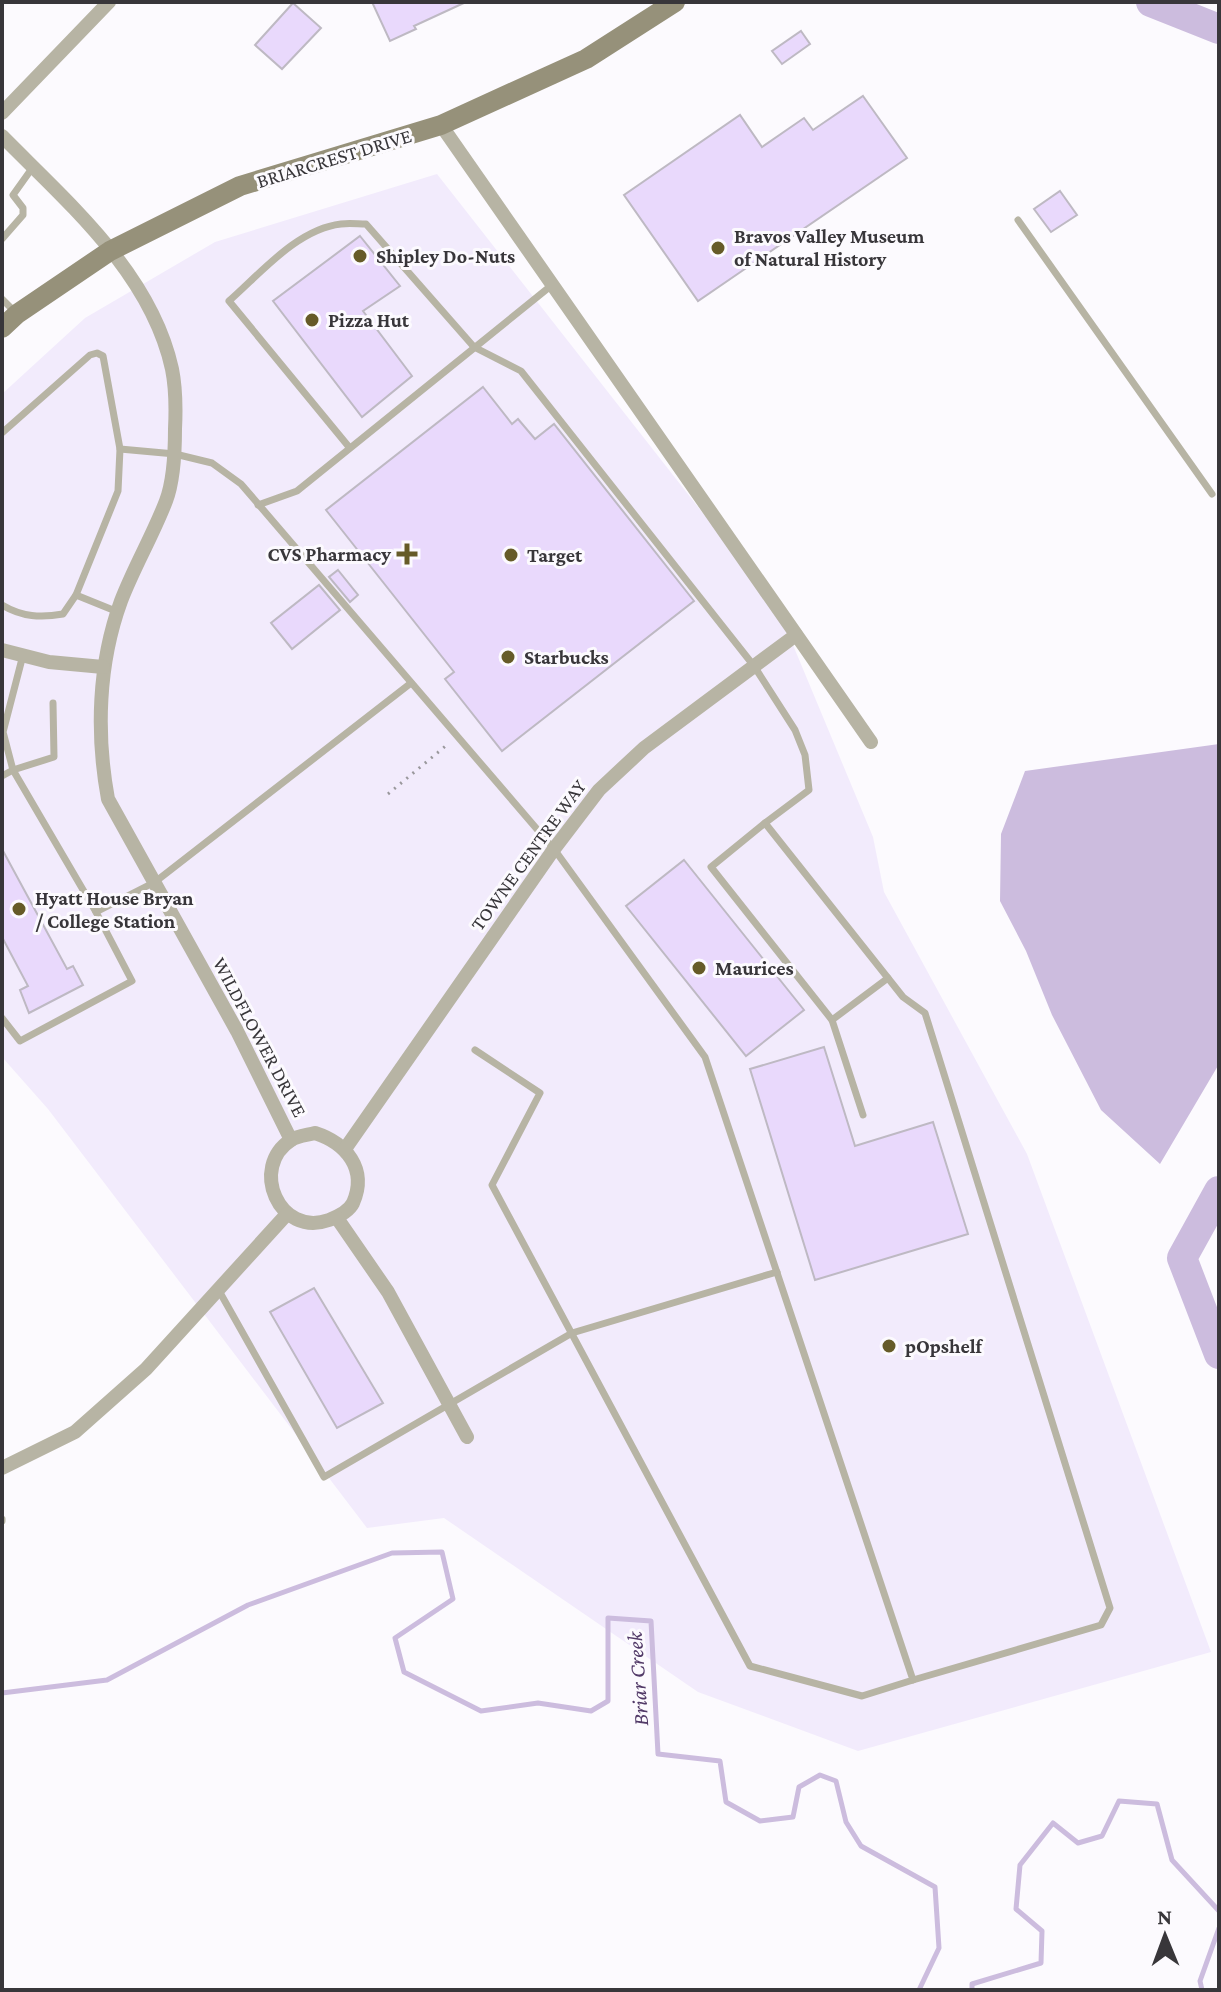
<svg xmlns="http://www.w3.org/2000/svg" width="1221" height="1992" font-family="'Crimson Pro',serif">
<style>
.built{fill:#f2ebfc}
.water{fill:#ccbcde}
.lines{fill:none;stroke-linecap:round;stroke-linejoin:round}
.stream{stroke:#ccbcde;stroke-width:5}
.river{stroke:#ccbcde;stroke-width:30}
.building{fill:#e9d9fc;stroke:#beb9c3;stroke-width:2}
.path{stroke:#9a989c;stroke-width:3;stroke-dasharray:2 6;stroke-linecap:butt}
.lane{stroke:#b7b4a4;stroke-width:7}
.street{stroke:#b7b4a4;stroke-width:14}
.secondary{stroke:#96917a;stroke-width:20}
.poi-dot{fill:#665b28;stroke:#fcfafe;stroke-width:3}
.labels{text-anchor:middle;stroke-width:6;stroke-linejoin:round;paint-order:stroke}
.street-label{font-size:20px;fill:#38363a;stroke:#fcfafe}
.poi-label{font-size:20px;font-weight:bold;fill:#38363a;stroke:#fcfafe;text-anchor:start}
.water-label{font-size:22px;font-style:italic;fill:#523a68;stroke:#fcfafe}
</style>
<rect width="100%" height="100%" fill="#fcfafe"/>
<!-- built -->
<polygon class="built" points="437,174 778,609 873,837 884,892 1027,1154 1211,1652 858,1751 698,1692 444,1518 367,1528 48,1109 2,1057 2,394 85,318 215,242"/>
<!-- water -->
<polygon class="water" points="1219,744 1219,1064 1160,1164 1101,1110 1052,1015 1026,951 1000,901 1001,834 1025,771"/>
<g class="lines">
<!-- stream -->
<g class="stream">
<polyline points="2,1693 107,1680 248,1605 392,1553 442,1552 453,1599 395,1638 404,1672 481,1711 538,1703 591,1711 608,1701 608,1618 651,1621 658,1754 720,1761 726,1802 760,1821 793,1817 799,1787 820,1775 836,1781 846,1822 861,1846 935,1887 939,1948 919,1990"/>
<polyline points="972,1990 972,1984 1041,1963 1042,1931 1016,1909 1020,1865 1053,1823 1078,1843 1102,1836 1119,1801 1157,1804 1172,1860 1219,1911"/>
<polyline points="1202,1990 1200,1981 1219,1928"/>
</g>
<!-- river -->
<g class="river">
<polyline points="1151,2 1219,29"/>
<polyline points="1219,1191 1182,1258 1219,1354"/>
</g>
</g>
<!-- building -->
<g class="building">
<polygon points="372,2 466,2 414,26 416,29 390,41"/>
<polygon points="293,3 321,28 282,69 255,45"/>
<polygon points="801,31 810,44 782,64 772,51"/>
<polygon points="863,96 907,158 698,301 624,195 740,115 762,147 804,118 813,130"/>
<polygon points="1060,191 1077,215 1051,232 1034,209"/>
<polygon points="360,236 400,286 363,311 412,376 362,417 273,301"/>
<polygon points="483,387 512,424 518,419 535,439 554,424 694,601 502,751 445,679 454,672 326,510"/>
<polygon points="338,570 358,595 350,602 329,577"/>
<polygon points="319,585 340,610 292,649 271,623"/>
<polygon points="2,849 67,969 73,966 83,985 29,1013 20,990 28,986 2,937"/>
<polygon points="684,860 804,1010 746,1056 626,906"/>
<polygon points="824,1047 855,1146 933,1122 968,1234 815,1280 750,1069"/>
<polygon points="314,1288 383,1403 337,1428 270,1312"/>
</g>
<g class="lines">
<!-- path -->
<polyline class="path" points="388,794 448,744"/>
<!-- lane -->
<g class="lane">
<polyline points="1018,220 1212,494"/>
<polyline points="2,239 23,215 23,208 13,195 33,167"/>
<polyline points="2,299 16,313"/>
<polyline points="2,433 90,355 97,353 103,356 120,449 175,454 212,463 241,484 554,849 705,1057 913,1680 862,1696 750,1666 492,1185 540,1093 475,1050"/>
<path d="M349,447l-120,-146c31,-27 68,-72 112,-77 8,-1 17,0 25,0l108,123 47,24 233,295 41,64 10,25 4,35 -44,33 138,174 22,16 185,595 -9,17 -188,55"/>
<polyline points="258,505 297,491 552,285"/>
<polyline points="76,595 118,491 120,449"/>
<path d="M2,605c20,12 39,13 61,9l13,-19 42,17"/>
<polyline points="53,703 54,757 13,770 96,912 155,882 411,683"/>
<polyline points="2,776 13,770 3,732 23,655"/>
<polyline points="765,823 711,867 832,1020 863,1115"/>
<polyline points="2,1018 20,1041 132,981 96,912"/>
<polyline points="832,1020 888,978"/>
<polyline points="218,1289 324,1477 572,1333 777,1272"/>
<polyline points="2,1519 2,1521"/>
</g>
<!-- street -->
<g class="street">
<polyline points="2,113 109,2"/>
<polyline points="441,125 871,742"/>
<path d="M2,136c66,67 149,137 170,233 4,20 4,40 3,60 0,24 -1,51 -9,72 -13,34 -32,66 -45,100 -23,63 -25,133 -13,198l129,232 54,109"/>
<polyline points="2,650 49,662 103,667"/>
<path d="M315,1133c31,10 53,36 38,70 -4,8 -16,14 -24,17 -50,18 -80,-53 -38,-80 6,-4 17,-5 24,-7z"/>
<polyline points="345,1149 554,849 599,790 644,748 796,635"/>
<polyline points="337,1218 388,1292 467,1437"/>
<polyline points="2,1468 75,1432 146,1369 287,1214"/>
</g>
<!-- secondary -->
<polyline class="secondary" points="2,328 17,314 110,251 240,186 441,125 586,59 675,2"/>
</g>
<!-- markers -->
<g class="poi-dot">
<circle cx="718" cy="248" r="8"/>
<circle cx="360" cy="256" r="8"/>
<circle cx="312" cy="320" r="8"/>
<path d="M403 542h8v8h8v8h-8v8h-8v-8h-8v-8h8z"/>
<circle cx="511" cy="555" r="8"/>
<circle cx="508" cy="657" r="8"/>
<circle cx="19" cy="909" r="8"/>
<circle cx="699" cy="968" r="8"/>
<circle cx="889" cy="1346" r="8"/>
</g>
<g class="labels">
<!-- street labels -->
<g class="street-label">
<text transform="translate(334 158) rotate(-17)" y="7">BRIARCREST DRIVE</text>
<text transform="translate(528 855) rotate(-54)" y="7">TOWNE CENTRE WAY</text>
<text transform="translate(260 1037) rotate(62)" y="7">WILDFLOWER DRIVE</text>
</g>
<!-- poi labels -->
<g class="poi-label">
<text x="734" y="243">Bravos Valley Museum<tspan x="734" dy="23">of Natural History</tspan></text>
<text x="376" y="263">Shipley Do-Nuts</text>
<text x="328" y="327">Pizza Hut</text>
<text x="391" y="561" text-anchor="end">CVS Pharmacy</text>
<text x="527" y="562">Target</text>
<text x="524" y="664">Starbucks</text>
<text x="35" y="905">Hyatt House Bryan<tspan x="35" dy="23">/ College Station</tspan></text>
<text x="715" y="975">Maurices</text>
<text x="905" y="1353">pOpshelf</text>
</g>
<!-- water labels -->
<g class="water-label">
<text transform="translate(637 1679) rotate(-94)" y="8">Briar Creek</text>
</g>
</g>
<!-- border -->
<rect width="1221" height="1992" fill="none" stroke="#38363a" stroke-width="8"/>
<!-- north arrow -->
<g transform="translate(1165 1936) rotate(359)" stroke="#fcfafe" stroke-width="6" paint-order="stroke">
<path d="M0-6L14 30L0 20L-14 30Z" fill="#38363a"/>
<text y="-12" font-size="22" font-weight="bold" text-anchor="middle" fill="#38363a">N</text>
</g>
</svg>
